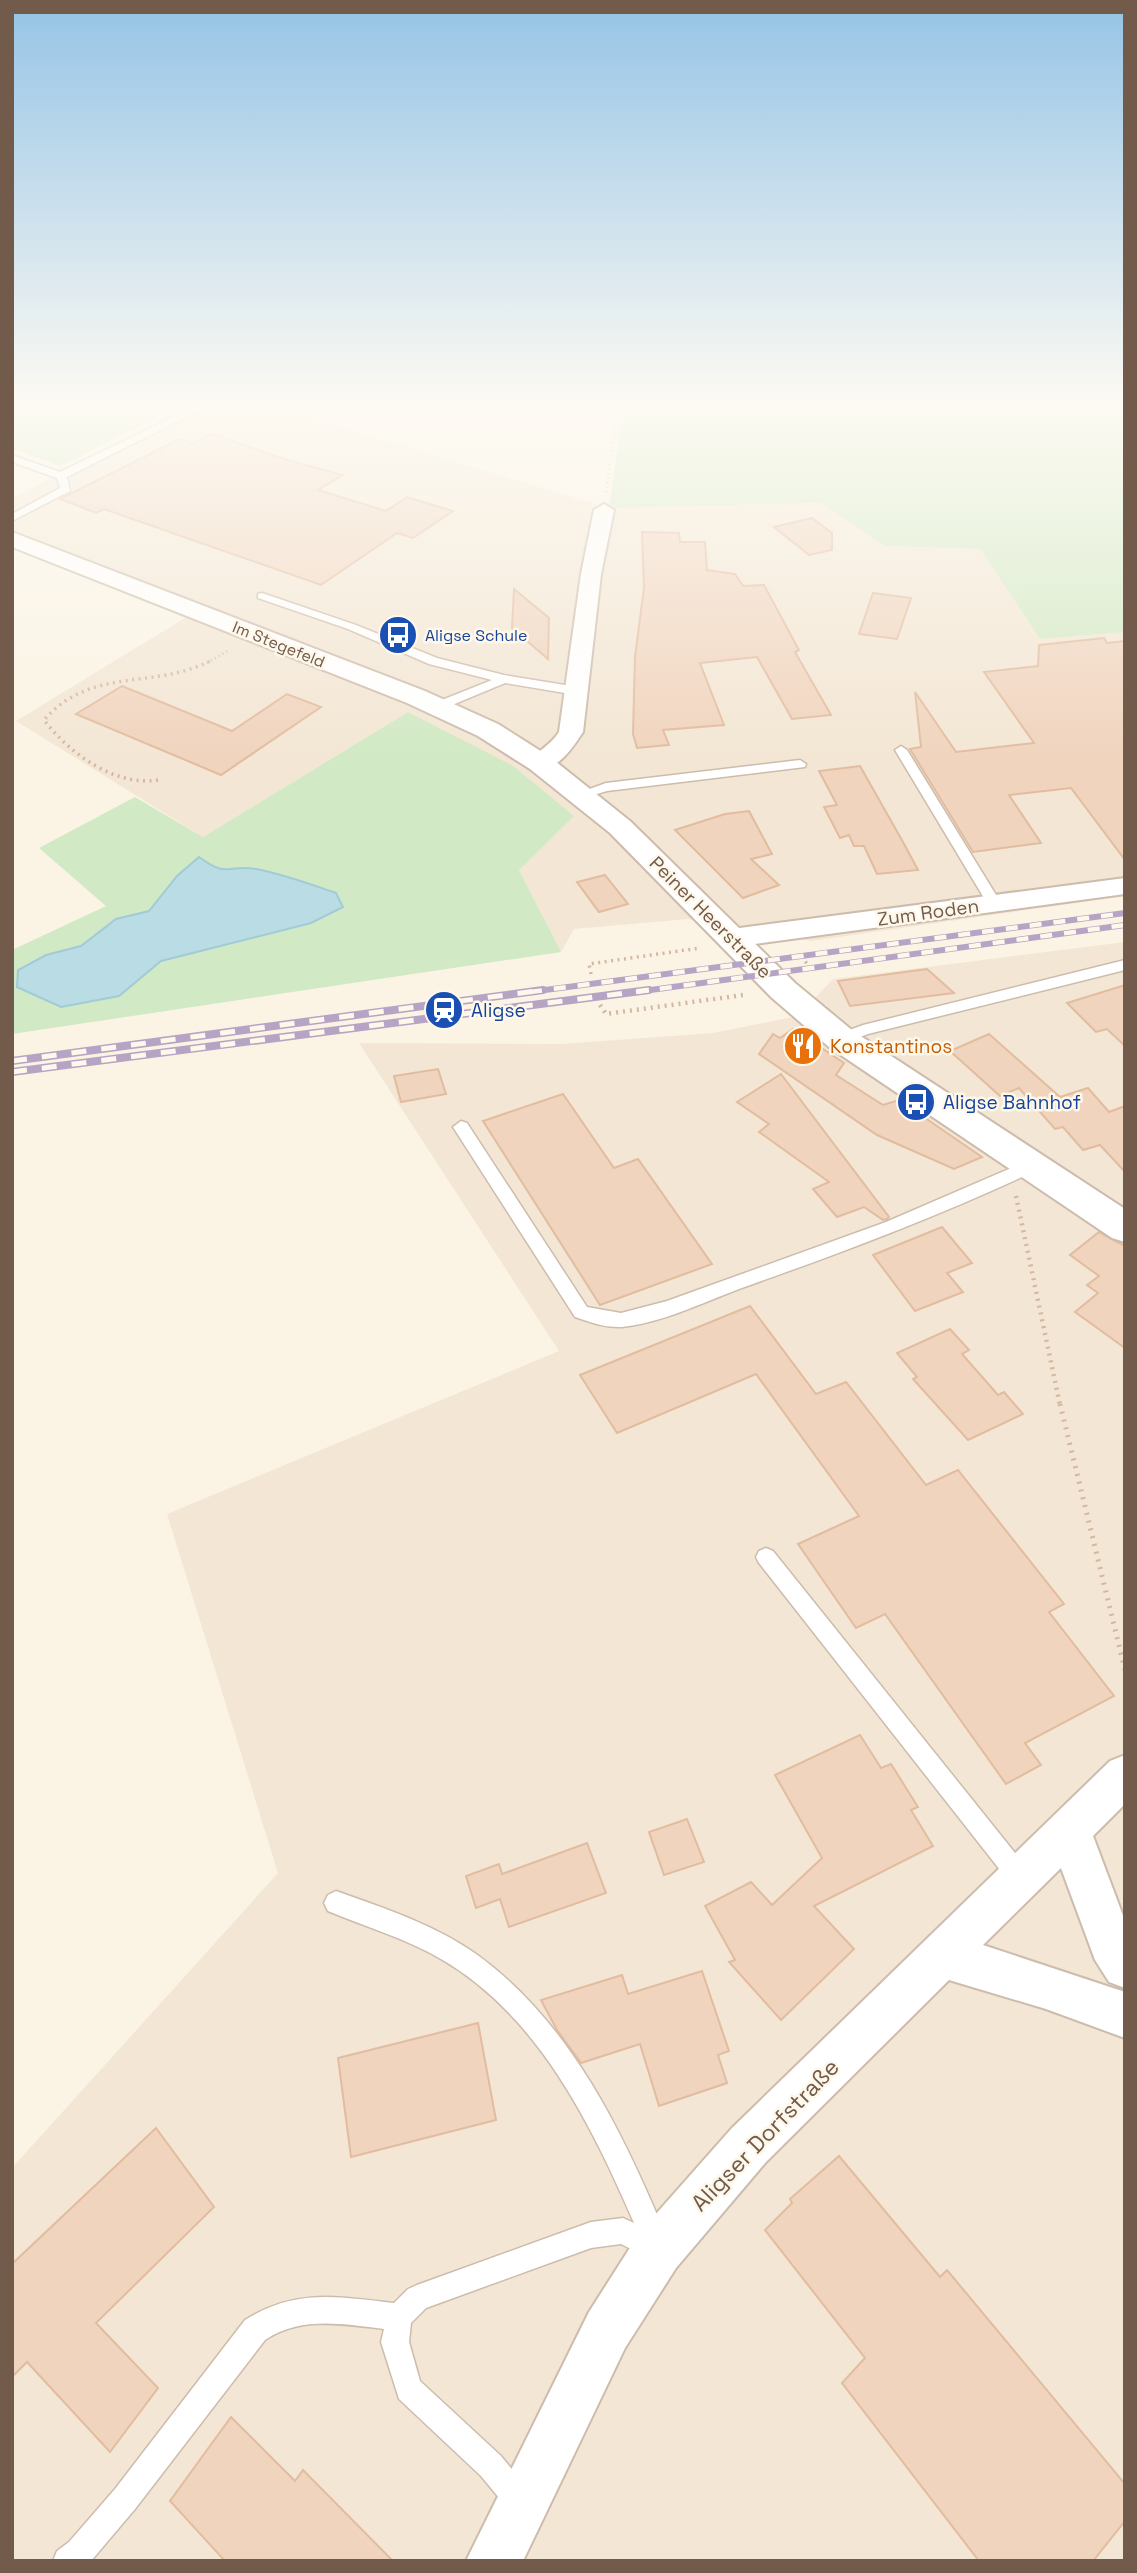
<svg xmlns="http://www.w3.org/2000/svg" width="1137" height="2573" font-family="'Space Grotesk',sans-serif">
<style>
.residential{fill:#f3e6d4}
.green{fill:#d1e9c4;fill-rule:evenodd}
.water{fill:#badce4;stroke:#a1cbd6;stroke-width:2}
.building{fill:#f0d4be;stroke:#e2bc9f;stroke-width:2}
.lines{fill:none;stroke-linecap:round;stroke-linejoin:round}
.service-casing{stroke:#cdbcac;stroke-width:3}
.minor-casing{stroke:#cdbcac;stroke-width:4}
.tertiary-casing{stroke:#cdbcac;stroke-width:4}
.path-far3{stroke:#d5b7a1;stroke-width:2.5;stroke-dasharray:1 3.5;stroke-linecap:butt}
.path-far2{stroke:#d5b7a1;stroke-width:3.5;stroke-dasharray:2 4.5;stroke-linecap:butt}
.path-far1{stroke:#d5b7a1;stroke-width:4.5;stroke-dasharray:2 5;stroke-linecap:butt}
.path{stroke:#d5b7a1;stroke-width:5;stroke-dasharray:2 6;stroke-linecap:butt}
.service{fill:#fff;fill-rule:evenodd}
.minor{fill:#fff;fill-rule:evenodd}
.tertiary{fill:#fff;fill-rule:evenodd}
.rail-far1-casing{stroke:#b7a4c5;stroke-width:6}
.rail-casing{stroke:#b7a4c5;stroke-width:8}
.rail-far1{stroke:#fef8eb;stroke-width:4.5;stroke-dasharray:12;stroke-linecap:butt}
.rail{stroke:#fef8eb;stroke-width:5;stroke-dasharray:15;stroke-linecap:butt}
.labels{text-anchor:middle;stroke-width:5;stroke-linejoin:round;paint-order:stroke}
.far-transit-label{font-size:16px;fill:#164399;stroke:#fef8eb;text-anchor:start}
.far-street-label{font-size:16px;fill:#735b4b;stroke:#fef8eb}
.street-label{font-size:19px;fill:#735b4b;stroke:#fef8eb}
.transit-label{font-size:19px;fill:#164399;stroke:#fef8eb;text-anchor:start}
.food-label{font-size:19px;fill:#c56008;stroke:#fef8eb;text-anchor:start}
.near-street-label{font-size:23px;fill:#735b4b;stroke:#fef8eb}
</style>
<rect width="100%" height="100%" fill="#fbf4e5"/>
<!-- residential -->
<g class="residential">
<polygon points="201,399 246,399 609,508 821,503 885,546 980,549 1040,639 1125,632 1125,896 811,941 688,919 574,929 561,952 519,870 574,815 408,712 203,837 16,721 203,607 12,530 12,499"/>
<polygon points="1125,942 1125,2561 12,2561 12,2168 278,1873 167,1514 559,1351 359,1043 562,1044 713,1033 798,1016 833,979"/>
</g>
<!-- green -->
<g class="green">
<polygon points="12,399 195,399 60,466 12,449"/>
<polygon points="625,399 1125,399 1125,632 1040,639 980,549 885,546 821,503 609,508"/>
<path d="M408,712l105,54 61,50 -55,54 42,82 -549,82v-84l94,-44 -67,-58 96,-51 68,40zM253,868l83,25 -25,30 -151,38 -41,35 -73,-41 35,-9 35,-27 33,-8 28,-35z"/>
</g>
<!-- water -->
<path class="water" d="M199,857c30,22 27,7 57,12 27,5 54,15 80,24l7,14 -32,16 -150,38 -42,35 -58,11 -44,-20 1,-17 28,-15 35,-9 35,-27 33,-8 28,-35z"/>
<!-- building -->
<g class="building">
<polygon points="212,434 284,459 343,475 318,490 386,511 407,497 453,511 413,538 397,533 321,585 104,509 96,513 60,499 180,439 193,443"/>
<polygon points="812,518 832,533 832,550 809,555 774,527"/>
<polygon points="642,532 679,533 680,542 705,542 707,570 735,574 743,586 764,585 799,650 795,652 831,715 792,719 757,657 700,663 724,725 663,730 669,745 637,748 633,734 635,656 644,588"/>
<polygon points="514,589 549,618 548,659 512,628"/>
<polygon points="873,593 911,598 897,639 859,634"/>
<polygon points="1104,638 1107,643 1125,641 1125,860 1071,788 1009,795 1041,843 973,852 910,749 921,747 915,692 956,752 1034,743 984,672 1038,666 1039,645"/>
<polygon points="122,686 232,731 287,694 321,707 221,775 76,714"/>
<polygon points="860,766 903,842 918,870 877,874 864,846 854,846 849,835 840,838 824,807 837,805 819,771"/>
<polygon points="749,811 772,854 751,859 779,885 743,898 675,830 725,814"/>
<polygon points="605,875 628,904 599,912 577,882"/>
<polygon points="927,969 954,993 850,1006 838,981"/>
<polygon points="1125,985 1125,1046 1107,1029 1096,1032 1067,1003"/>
<polygon points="793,1029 844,1063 836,1075 883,1105 899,1100 982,1157 954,1169 877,1135 759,1054 773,1034 780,1038"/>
<polygon points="989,1034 1060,1097 1088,1088 1109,1112 1125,1106 1125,1172 1100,1145 1083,1150 1063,1127 1055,1129 1019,1088 1000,1096 950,1051"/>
<polygon points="438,1069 446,1094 401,1102 394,1076"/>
<polygon points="781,1074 889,1217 887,1219 883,1220 864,1207 837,1217 813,1189 829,1182 759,1132 769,1124 737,1102"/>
<polygon points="563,1094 614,1168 638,1159 712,1264 600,1305 483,1121"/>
<polygon points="942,1227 972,1263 947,1273 963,1292 915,1311 873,1255"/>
<polygon points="1099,1232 1125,1246 1125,1348 1075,1312 1098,1293 1087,1285 1099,1276 1070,1255"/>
<polygon points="750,1306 816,1394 846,1382 926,1485 958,1470 1064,1604 1049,1612 1114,1696 1025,1743 1041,1765 1006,1784 885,1614 856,1628 798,1544 859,1516 756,1374 617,1433 580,1375"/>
<polygon points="950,1329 969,1350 962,1354 998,1395 1004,1392 1023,1414 968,1440 913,1379 917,1377 897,1353"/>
<polygon points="860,1735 881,1768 891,1764 918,1807 911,1810 933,1846 814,1906 854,1949 781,2020 729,1962 735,1960 705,1906 751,1882 772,1905 822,1858 775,1775"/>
<polygon points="687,1819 704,1862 664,1875 649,1832"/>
<polygon points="587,1843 606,1893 509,1927 500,1899 476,1908 466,1876 499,1864 502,1874"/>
<polygon points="702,1971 729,2051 718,2055 727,2083 659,2106 640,2044 581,2063 557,2030 541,2000 622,1975 628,1994"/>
<polygon points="478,2023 496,2120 351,2157 338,2058"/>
<polygon points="156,2128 214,2207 96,2323 158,2388 110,2452 27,2362 12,2377 12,2264"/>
<polygon points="839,2156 940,2277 947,2270 1125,2484 1125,2521 1093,2561 979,2561 842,2383 865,2358 765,2230 792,2203 790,2199"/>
<polygon points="231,2417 295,2481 303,2470 393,2561 225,2561 170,2501"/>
</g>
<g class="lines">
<defs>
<g id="service">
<polygon points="210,399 218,401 67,477 70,491 12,521 12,514 60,488 57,478 12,462 12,455 60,472"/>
<polygon points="262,593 356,625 437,658 504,675 577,687 583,691 577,695 505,683 440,710 432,710 432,704 492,680 429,664 348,629 258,598 258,594"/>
<polygon points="901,746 907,750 1001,903 999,906 994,907 987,903 895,750"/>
<polygon points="800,760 806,764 805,767 607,791 580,799 573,795 606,783"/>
<polygon points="1125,960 1125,970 868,1034 841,1044 833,1039 836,1035 863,1025"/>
<path d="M461,1121l6,2 120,184 34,6 46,-12 219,-79 139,-60 6,-2 8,6 -2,4c-97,46 -197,83 -298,119 -37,14 -78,34 -117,38 -17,1 -32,-5 -47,-10l-122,-190z"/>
<polygon points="766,1548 773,1551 1027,1868 1030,1876 1027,1884 1019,1887 1011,1884 759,1563 756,1557 759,1551"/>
<path d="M336,1891c48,17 99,34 140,63 96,69 149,183 193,289l-5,14 -9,4 -34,-17 -30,4 -165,60 -15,15 -2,19 11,39 81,75 28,34 4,10 -4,10 -10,4 -10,-4 -28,-34 -82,-77 -18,-57 3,-13c-42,-5 -83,-13 -119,11l-130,169 -44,52h-38l4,-10 12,-9 46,-53 130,-169c51,-32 93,-23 149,-17l14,-14 9,-4 174,-63 32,-4 11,5c-43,-99 -96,-208 -193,-264 -36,-21 -75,-32 -113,-48l-4,-8 4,-8z"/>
</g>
<g id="minor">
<path d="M604,504l10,6 -13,64 -18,158c-12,18 -27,42 -52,36l-3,-5c9,-12 23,-18 31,-31l22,-158 13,-64z"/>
<polygon points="1125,878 1125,894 732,947 722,944 718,938 722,932 732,929"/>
<polygon points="1125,1755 1125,1804 1093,1836 1125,1921 1125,1988 1109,1982 1095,1960 1061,1868 983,1945 1125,1992 1125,2038 1046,2009 949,1980 766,2162 676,2268 625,2348 523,2561 466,2561 589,2312 640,2232 732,2128 1110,1761"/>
</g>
<polygon id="tertiary" points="12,532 425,691 498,724 550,757 630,821 795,983 853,1031 1125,1209 1125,1242 1112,1238 829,1047 771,997 610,833 530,769 478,736 407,703 12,547"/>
</defs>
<!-- service casing -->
<use href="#service" class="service-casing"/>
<!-- minor casing -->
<use href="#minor" class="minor-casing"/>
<!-- tertiary casing -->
<use href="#tertiary" class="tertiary-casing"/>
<!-- path-far3 -->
<g class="path-far3">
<polyline points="606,492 619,399"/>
<polyline points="207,663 229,650"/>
</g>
<!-- path-far2 -->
<g class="path-far2">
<path d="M158,780c-43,7 -89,-27 -114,-60 47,-54 109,-30 166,-59"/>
<polyline points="802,956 812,972"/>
<polyline points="591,974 589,964 700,948"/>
</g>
<!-- path-far1 -->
<g class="path-far1">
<polyline points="600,1005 606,1014 743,995"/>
<polyline points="1016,1196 1060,1405"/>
</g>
<!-- path -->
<polyline class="path" points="1060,1404 1125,1670"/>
<!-- service -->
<use href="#service" class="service"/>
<!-- minor -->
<use href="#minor" class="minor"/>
<!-- tertiary -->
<use href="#tertiary" class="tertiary"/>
<defs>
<g id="rail-far1">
<polyline points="530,992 1125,913"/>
<polyline points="636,992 1125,925"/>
</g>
<g id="rail">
<polyline points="12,1061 543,990"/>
<polyline points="12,1072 649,990"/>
</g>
</defs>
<!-- rail-far1 casing -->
<use href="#rail-far1" class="rail-far1-casing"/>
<!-- rail casing -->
<use href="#rail" class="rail-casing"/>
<!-- rail-far1 -->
<use href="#rail-far1" class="rail-far1"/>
<!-- rail -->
<use href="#rail" class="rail"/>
</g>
<!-- sky -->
<linearGradient id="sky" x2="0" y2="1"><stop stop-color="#95c4e6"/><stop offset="0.53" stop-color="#fdfaf3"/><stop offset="1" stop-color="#fdfaf3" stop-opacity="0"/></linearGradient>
<rect width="1137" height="759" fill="url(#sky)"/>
<!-- icons -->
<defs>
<symbol id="bus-disc" viewBox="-11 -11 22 22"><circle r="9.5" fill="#1a4fb4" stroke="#fef8eb"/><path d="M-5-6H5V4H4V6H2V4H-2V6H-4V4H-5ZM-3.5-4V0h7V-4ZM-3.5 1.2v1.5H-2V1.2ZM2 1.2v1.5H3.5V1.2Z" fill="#fff"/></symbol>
<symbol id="station-disc" viewBox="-11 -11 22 22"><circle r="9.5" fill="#1a4fb4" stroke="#fef8eb"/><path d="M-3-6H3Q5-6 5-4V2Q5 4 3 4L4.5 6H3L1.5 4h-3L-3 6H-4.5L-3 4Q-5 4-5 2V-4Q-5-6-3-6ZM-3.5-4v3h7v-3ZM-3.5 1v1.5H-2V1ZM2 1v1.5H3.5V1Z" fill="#fff"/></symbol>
<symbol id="restaurant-disc" viewBox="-11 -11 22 22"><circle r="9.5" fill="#e8710a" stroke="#fef8eb"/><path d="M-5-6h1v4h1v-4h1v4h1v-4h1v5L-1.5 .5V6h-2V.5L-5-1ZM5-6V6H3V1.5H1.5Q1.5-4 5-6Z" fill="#fff"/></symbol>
</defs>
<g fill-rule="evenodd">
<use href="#bus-disc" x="376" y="613" width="44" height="44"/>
<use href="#station-disc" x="422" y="988" width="44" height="44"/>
<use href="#restaurant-disc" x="781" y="1024" width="44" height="44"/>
<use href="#bus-disc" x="894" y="1080" width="44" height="44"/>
</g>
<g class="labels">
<!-- far-transit labels -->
<g class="far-transit-label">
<text x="425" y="641">Aligse Schule</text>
</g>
<!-- far-street labels -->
<g class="far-street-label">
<text transform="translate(279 644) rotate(22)" y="6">Im Stegefeld</text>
</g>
<!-- street labels -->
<g class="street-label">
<text transform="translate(928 912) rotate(-8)" y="7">Zum Roden</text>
<text transform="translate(711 917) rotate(45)" y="7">Peiner Heerstraße</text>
</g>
<!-- transit labels -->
<g class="transit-label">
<text x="471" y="1017">Aligse</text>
<text x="943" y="1109">Aligse Bahnhof</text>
</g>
<!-- food labels -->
<g class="food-label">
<text x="830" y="1053">Konstantinos</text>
</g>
<!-- near-street labels -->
<g class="near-street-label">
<text transform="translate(765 2135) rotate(-46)" y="8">Aligser Dorfstraße</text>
</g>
</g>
<!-- border -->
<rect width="1137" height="2573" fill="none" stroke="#735b4b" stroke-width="28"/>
</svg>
